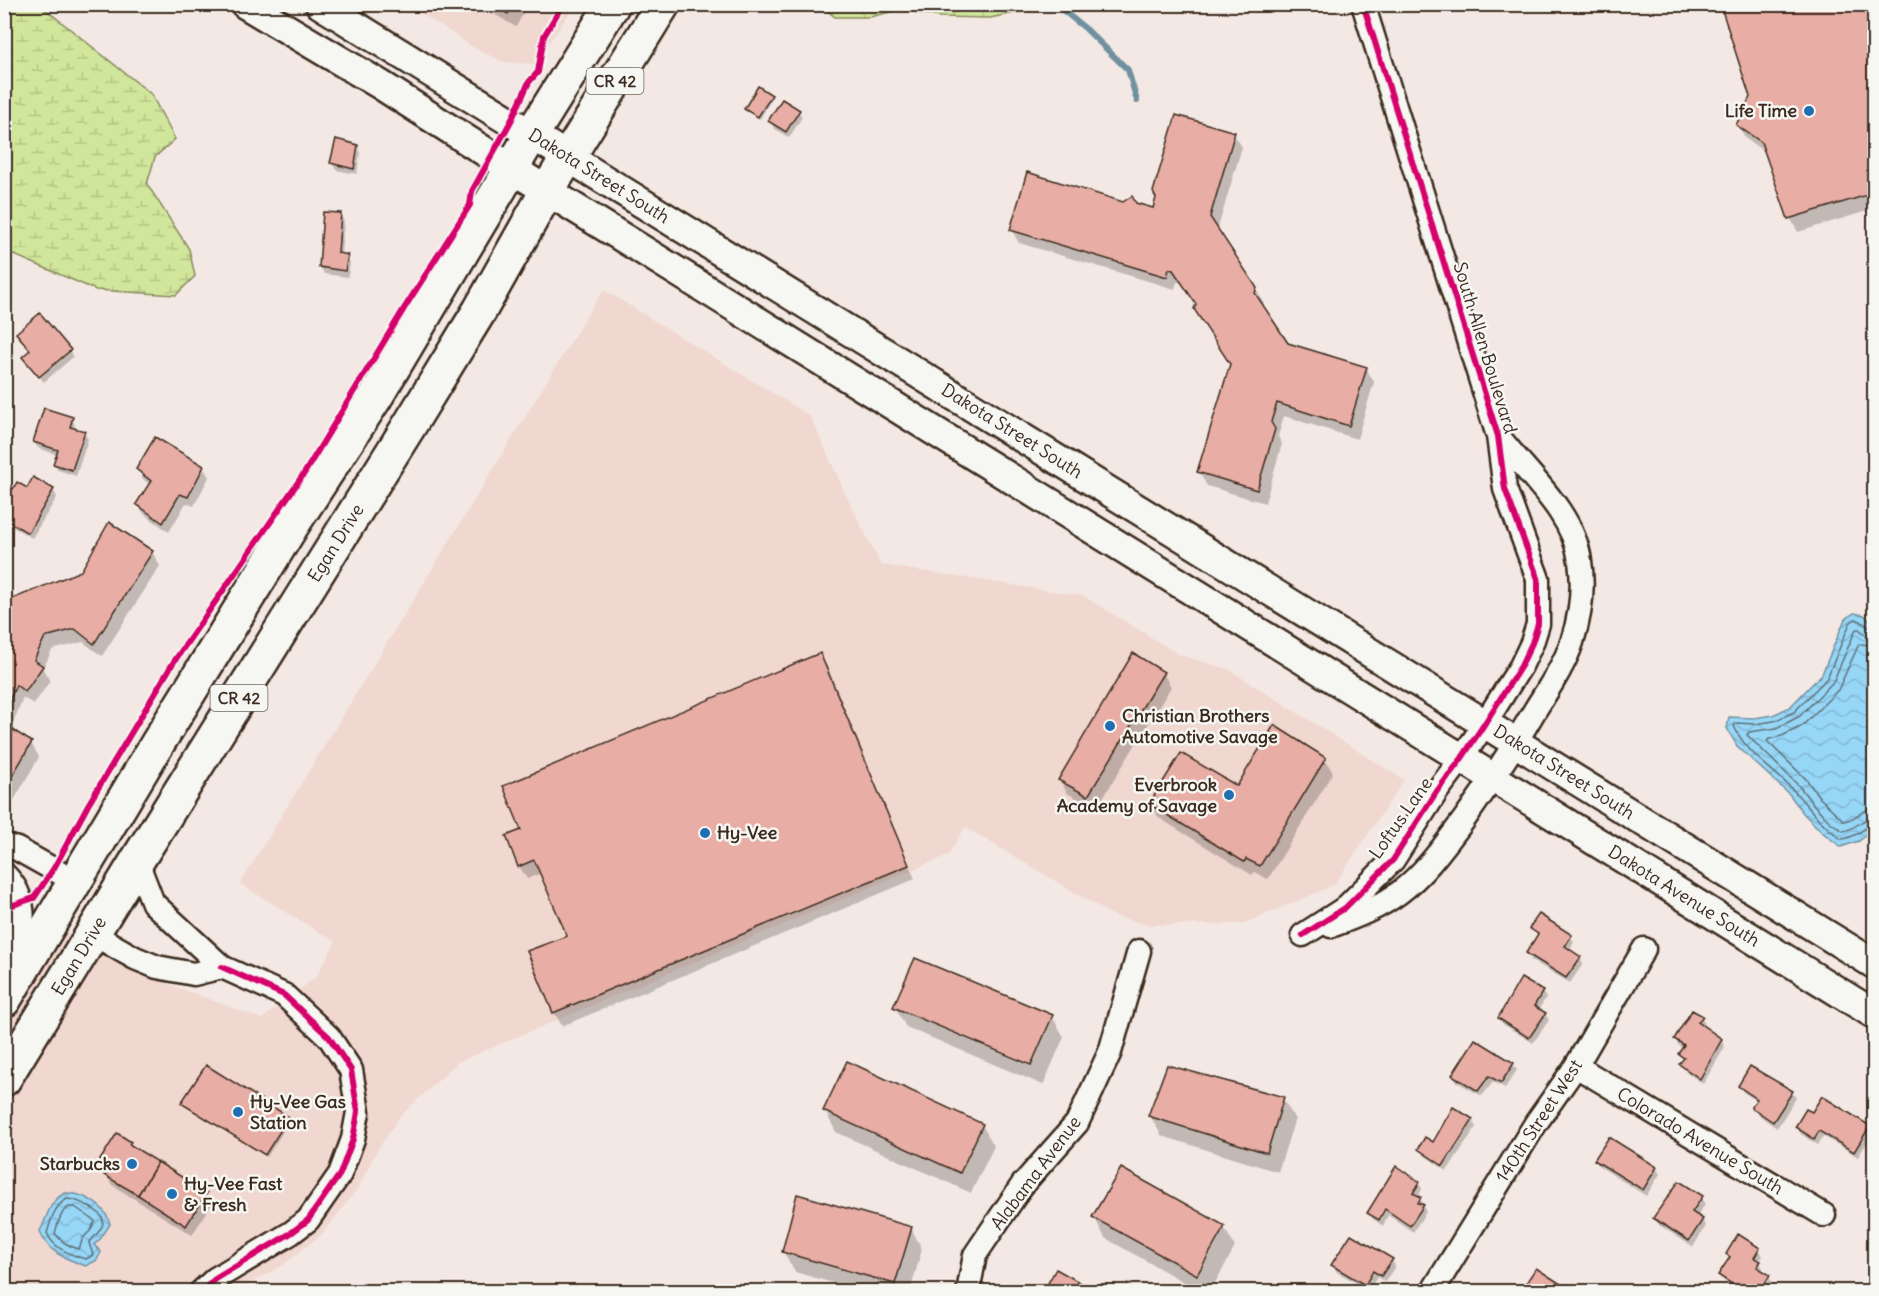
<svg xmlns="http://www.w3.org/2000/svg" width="1879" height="1296" font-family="Delius,sans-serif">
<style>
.built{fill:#f0d7d0}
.wetland{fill:url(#wetland-marsh);stroke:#86885c;stroke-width:1.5}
.water{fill:url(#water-waves);stroke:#7291a0;stroke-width:1.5}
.shadow{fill:#0003}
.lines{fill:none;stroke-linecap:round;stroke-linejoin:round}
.shore{stroke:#5f6f75;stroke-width:1.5}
.stream{stroke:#7291a0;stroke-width:6}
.building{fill:#e8aea5;stroke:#3b2a1e;stroke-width:1.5}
.minor-casing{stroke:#3b2a1e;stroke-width:27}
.major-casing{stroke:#3b2a1e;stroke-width:33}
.highway-casing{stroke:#3b2a1e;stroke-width:38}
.minor{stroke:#f6f6f2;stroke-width:22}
.major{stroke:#f6f6f2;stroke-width:28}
.highway{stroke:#f6f6f2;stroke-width:33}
.cycleway-casing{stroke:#f6f6f2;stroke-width:10}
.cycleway{stroke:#d6006c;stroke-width:6}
.poi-dot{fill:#1f6fb2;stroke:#f6f6f2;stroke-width:2}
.labels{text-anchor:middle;stroke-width:5;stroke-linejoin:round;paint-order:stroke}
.shield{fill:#f6f6f2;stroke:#73675e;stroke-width:1.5}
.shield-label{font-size:16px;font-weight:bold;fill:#3b2a1e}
.poi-label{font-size:18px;font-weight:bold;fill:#3b2a1e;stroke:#f6f6f2;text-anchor:start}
.street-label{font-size:18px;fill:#3b2a1e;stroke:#f6f6f2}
</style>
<defs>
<pattern id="wetland-marsh" width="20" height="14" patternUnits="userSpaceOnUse" patternTransform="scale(1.5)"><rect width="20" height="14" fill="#d0e69b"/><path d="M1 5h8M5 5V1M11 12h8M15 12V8" fill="none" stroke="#b4c585"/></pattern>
<pattern id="water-waves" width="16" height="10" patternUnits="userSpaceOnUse" patternTransform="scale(1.5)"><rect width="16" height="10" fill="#96d6f7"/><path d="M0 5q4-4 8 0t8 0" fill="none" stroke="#82b8d3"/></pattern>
</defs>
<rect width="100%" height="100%" fill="#f3e8e3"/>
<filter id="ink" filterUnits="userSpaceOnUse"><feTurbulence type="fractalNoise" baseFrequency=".0167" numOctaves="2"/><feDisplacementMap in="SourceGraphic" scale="12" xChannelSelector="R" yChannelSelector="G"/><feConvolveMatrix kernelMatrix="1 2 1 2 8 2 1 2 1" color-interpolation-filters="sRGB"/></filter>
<g filter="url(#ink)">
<!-- built -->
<g class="built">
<polygon points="409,5 575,5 534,64 504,62 478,50"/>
<polygon points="604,290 810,416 852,508 881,565 1083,596 1180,655 1228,669 1404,780 1334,885 1243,924 1149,925 1114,916 965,827 948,855 458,1062 400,1116 376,1152 358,1188 322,1234 283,1265 236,1291 5,1292 5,894 131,970 262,1019 315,978 336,942 240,884 591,309"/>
</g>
<!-- wetland -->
<g class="wetland">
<polygon points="5,4 40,5 151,94 175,139 155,157 147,184 189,249 195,276 176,295 96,290 5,251"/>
<polygon points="820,5 1038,5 1028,10 990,18 939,17 902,9 870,17 835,17"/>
</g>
<!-- water -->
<g class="water">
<polygon points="1854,613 1864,615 1874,625 1874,828 1859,841 1841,847 1822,832 1803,813 1790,795 1737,746 1727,728 1729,717 1754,718 1773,715 1790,707 1822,674 1845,619"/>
<path d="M65,1193c18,0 41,12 45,31l-9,14 -7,7 7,7 -4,8 -11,6c-20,-7 -39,-14 -46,-35 9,-16 7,-28 25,-38z"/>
</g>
<!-- shadow -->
<g class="shadow">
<polygon points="477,4 528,4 516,27"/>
<polygon points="1722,4 1874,4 1874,209 1798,232 1790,218 1766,153 1746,139 1738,125 1751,97"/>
<polygon points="771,96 772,98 760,119 748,111 746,109"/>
<polygon points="798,111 802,117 789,138 774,128 770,121"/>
<polygon points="1234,134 1242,147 1217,231 1255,288 1264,303 1262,307 1287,344 1366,368 1374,382 1357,439 1284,416 1278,436 1282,444 1265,503 1207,486 1199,472 1232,365 1183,283 1177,282 1175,289 1019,243 1011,229 1121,202 1154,210"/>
<polygon points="357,146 360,153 357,174 336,170 332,163"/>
<polygon points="340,215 344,221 341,255 347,256 350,263 348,277 324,274 321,267"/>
<polygon points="18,334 70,351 73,357 44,382 28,363 31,351"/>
<polygon points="72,419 75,425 74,429 84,433 88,439 76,476 58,470 55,464 58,455 38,448 34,442"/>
<polygon points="203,467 209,477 194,506 186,503 169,532 144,514 138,504 150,485 143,479 138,469"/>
<polygon points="4,485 14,491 53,490 57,497 32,538 4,522"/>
<polygon points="152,552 160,566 102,656 83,642 52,650 43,669 50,681 34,704 23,698 13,723 16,734 31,743 39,757 10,807 4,804 4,608"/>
<polygon points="820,655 828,668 915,879 562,1026 554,1012 569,937 541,873 527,879 519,866 523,831"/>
<polygon points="1134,655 1163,673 1171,687 1096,809 1067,793 1060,780"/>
<polygon points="1275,727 1325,759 1333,773 1268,879 1254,872 1252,875 1159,818 1151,804 1238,788"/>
<polygon points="1531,928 1570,936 1574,942 1569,951 1580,958 1583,964 1570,983 1531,960 1528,953 1539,937"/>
<polygon points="1542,992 1546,998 1538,1010 1545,1014 1549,1020 1533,1043 1503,1024 1500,1018"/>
<polygon points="895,1007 1052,1016 1064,1037 1043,1085 906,1027"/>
<polygon points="1701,1017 1705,1024 1703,1026 1721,1040 1725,1047 1703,1084 1685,1071 1681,1064 1684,1061 1680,1054 1684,1048 1679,1046 1675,1039"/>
<polygon points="1513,1064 1517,1070 1505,1088 1493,1082 1482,1096 1457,1082 1454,1075"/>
<polygon points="1740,1086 1792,1092 1796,1098 1777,1128 1757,1114 1753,1107 1757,1101 1743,1092"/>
<polygon points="1283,1099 1295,1119 1278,1172 1162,1136 1150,1116"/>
<polygon points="183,1103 288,1118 290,1120 267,1157"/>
<polygon points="825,1111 982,1125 994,1146 971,1193 836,1132"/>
<polygon points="1472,1120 1476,1127 1447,1171 1424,1155 1420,1149 1433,1145"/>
<polygon points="1797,1127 1869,1127 1873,1133 1858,1157 1823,1136 1818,1145 1801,1134"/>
<polygon points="129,1143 133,1148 206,1194 212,1204 192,1235 112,1185 106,1175 108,1171 102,1160"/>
<polygon points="1595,1160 1656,1168 1660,1174 1646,1196 1599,1166"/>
<polygon points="1419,1183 1422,1189 1418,1197 1424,1204 1423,1206 1426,1212 1413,1232 1388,1215 1383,1226 1373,1219 1369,1213"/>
<polygon points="1702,1197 1705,1204 1697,1217 1702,1220 1706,1226 1693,1247 1659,1225 1655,1218"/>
<polygon points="1094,1217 1224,1227 1235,1247 1210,1292 1202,1292 1105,1238"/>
<polygon points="911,1228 922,1249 910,1292 864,1292 795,1272 783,1251"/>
<polygon points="1759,1249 1763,1256 1759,1261 1763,1268 1761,1272 1768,1276 1772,1282 1766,1292 1740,1292 1724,1281 1720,1275 1730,1259 1728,1254"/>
<polygon points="1392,1260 1395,1266 1385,1282 1377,1277 1369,1290 1337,1272 1333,1265"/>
</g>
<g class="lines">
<!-- shore -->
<g class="shore">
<path d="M1874,629c-8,0 -10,-9 -19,-10l-5,4 -23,55 -33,34 -20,9 -19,3 -19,-1 -2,3c12,28 41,44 61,66 16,18 26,32 46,47 16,-1 21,-12 33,-14"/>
<path d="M1874,636l-8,-1 -7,-6h-3l-23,53 -33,34 -23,12 -28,4 -2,3 52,51 14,18 17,18 13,9c12,-1 19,-13 31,-14"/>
<path d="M1874,645l-15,-1 -21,46 -36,36 -20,10 -13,3 -2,2 39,38 14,19 24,23c11,-1 18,-12 30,-13"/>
<path d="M67,1199c9,0 37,12 36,23 0,8 -10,15 -14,21l4,12 -7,4c-16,-4 -33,-11 -39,-26 4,-13 7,-27 20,-34z"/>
<path d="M69,1207h6l20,14 -4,9 -8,8 -4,11c-9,-2 -19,-8 -24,-16 3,-9 5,-21 14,-26z"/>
</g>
<!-- stream -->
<polyline class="stream" points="1055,4 1086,29 1128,70 1137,101"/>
</g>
<!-- building -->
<g class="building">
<polygon points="491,4 513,4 508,14"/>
<polygon points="1720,4 1874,4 1874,193 1788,219 1761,142 1736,125 1750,97"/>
<polygon points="758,86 772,95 758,117 744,109"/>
<polygon points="782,99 800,110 786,132 768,121"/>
<polygon points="1176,115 1235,132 1210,217 1257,288 1255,293 1288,343 1367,367 1349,426 1277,403 1271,422 1275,429 1257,490 1197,472 1230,364 1194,309 1196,304 1173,270 1169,269 1167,277 1010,230 1027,172 1123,202 1132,196 1136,203 1153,208 1156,198 1153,192"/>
<polygon points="336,139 358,145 354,169 330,163"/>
<polygon points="323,212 341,213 338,253 348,255 345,271 319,267"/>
<polygon points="40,313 71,350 39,377 22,357 30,350 16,333"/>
<polygon points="44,408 73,417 70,427 85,431 72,470 53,464 58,450 33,442"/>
<polygon points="155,437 204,466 188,497 180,494 163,523 136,504 151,481 136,469"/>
<polygon points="33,477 54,489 28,533 4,519 4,483 13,489 17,482 27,488"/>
<polygon points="109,522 153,551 94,644 75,629 45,637 34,660 43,666 25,692 16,685 6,709 13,730 32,742 4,790 4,605 7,601 81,571"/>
<polygon points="820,653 909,865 553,1013 527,951 567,936 534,860 518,867 506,836 521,830 503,786"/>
<polygon points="1133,653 1164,672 1088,796 1058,780"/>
<polygon points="1274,725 1326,758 1260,866 1246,859 1244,862 1149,804 1181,753 1237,786"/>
<polygon points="1539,914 1572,935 1565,946 1581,957 1566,978 1526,953 1538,934 1529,928"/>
<polygon points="915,958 1053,1015 1031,1065 893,1007"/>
<polygon points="1521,978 1543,991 1534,1006 1546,1013 1529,1038 1498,1018"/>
<polygon points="1692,1010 1703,1016 1698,1022 1722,1039 1700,1079 1679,1064 1684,1058 1678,1054 1684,1045 1674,1039"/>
<polygon points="1475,1039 1514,1063 1501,1083 1489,1076 1478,1091 1452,1075"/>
<polygon points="847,1061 983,1124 960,1173 823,1111"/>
<polygon points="206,1065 289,1117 265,1155 181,1103"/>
<polygon points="1167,1065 1284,1097 1267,1153 1148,1116"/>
<polygon points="1750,1066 1793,1091 1773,1122 1751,1107 1757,1099 1738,1086"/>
<polygon points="1822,1096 1870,1126 1854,1152 1819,1131 1814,1139 1795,1127 1806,1109 1812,1112"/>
<polygon points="1453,1107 1473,1119 1443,1166 1418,1149 1425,1137 1433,1142"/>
<polygon points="117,1133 131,1142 129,1144 158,1162 138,1195 104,1175 110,1166 100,1160"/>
<polygon points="1609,1137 1657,1167 1643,1190 1594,1160"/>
<polygon points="158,1162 207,1193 186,1226 138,1195"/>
<polygon points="1396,1166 1420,1182 1413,1193 1421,1197 1418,1203 1424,1205 1410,1226 1385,1209 1379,1220 1367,1213"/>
<polygon points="1121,1168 1225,1226 1197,1275 1092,1217"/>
<polygon points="1679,1181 1703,1196 1692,1212 1703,1219 1689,1241 1653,1218"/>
<polygon points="797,1194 912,1227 895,1284 782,1252"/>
<polygon points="1351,1234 1393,1259 1381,1276 1373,1271 1365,1285 1331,1265"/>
<polygon points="1738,1234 1760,1248 1754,1258 1761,1261 1757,1267 1770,1275 1759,1292 1744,1292 1718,1275 1730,1257 1726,1254"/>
<polygon points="1536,1268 1570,1290 1568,1292 1520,1292"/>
<polygon points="1056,1269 1097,1292 1043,1292"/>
</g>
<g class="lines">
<defs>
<g id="minor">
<polyline points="4,845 17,849 76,882"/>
<path d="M4,874c30,29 16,62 11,98"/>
<path d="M1331,926c25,-9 48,-18 69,-34 25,-19 44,-46 63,-71 26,-36 50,-73 72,-111 13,-21 29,-44 37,-68 8,-25 12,-55 8,-81 -6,-48 -53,-87 -81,-124"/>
<polyline points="93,934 135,958 157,967 194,974 222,967 153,903 141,872 140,856"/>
<polyline points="1303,935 1345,908 1393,860 1437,791 1462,758 1485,723 1521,666 1532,643 1538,624 1538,579 1505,489 1498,436 1363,4"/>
<polyline points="1576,1066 1824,1215"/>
<polyline points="201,1292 215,1279 291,1233 308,1220 340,1174 353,1139 358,1112 351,1070 329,1037 284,995 222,967"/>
<polyline points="968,1292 975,1255 1023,1184 1077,1123 1110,1052 1139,951"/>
<polyline points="1432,1292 1536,1123 1576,1066 1644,949"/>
</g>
<g id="major">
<polyline points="245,4 381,85 512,169 1874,1014"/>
<polyline points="320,4 1874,964"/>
</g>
<g id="highway">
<polyline points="4,1000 156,746 291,527 375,398 532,134 613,4"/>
<polyline points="4,1079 140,856 409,426 480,310 547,191 663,4"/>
</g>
</defs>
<!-- minor casing -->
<use href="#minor" class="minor-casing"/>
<!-- major casing -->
<use href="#major" class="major-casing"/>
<!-- highway casing -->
<use href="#highway" class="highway-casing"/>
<!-- minor -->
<use href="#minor" class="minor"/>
<!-- major -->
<use href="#major" class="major"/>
<!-- highway -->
<use href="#highway" class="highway"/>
<defs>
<g id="cycleway">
<polyline points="4,908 34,898 54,868 88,805 173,663 305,472 405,307 470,205 472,191 511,121 529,82 538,72 544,36 563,4"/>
<polyline points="1303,935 1345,908 1393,860 1437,791 1462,758 1485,723 1521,666 1532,643 1538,624 1538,579 1505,489 1498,436 1363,4"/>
<polyline points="201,1292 215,1279 291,1233 308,1220 340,1174 353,1139 358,1112 351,1070 329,1037 284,995 222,967"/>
</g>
</defs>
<!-- cycleway casing -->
<use href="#cycleway" class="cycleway-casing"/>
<!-- cycleway -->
<use href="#cycleway" class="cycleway"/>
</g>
</g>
<!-- markers -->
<g class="poi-dot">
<circle cx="1809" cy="111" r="6"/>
<circle cx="1110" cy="726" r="6"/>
<circle cx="1229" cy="795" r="6"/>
<circle cx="705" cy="833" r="6"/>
<circle cx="238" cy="1112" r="6"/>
<circle cx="132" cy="1164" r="6"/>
<circle cx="172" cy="1194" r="6"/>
</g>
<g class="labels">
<!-- shield labels -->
<g class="shield">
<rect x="586.5" y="68" width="57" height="26" rx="4.5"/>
<rect x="210.5" y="685" width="57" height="26" rx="4.5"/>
</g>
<g class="shield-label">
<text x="615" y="87">CR 42</text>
<text x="239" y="704">CR 42</text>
</g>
<!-- poi labels -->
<g class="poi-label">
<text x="1797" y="117" text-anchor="end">Life Time</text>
<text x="1122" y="722">Christian Brothers<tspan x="1122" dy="21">Automotive Savage</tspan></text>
<text x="1217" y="791" text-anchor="end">Everbrook<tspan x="1217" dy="21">Academy of Savage</tspan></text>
<text x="717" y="839">Hy-Vee</text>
<text x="250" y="1108">Hy-Vee Gas<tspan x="250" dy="21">Station</tspan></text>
<text x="120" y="1170" text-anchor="end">Starbucks</text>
<text x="184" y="1190">Hy-Vee Fast<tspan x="184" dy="21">&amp; Fresh</tspan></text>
</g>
<!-- street labels -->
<g class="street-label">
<text transform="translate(599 176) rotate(32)" y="6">Dakota Street South</text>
<text transform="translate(1485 348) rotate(73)" y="6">South Allen Boulevard</text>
<text transform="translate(1012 431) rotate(32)" y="6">Dakota Street South</text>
<text transform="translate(336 543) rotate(-58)" y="6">Egan Drive</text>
<text transform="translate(1564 772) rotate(32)" y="6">Dakota Street South</text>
<text transform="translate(1401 818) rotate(-55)" y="6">Loftus Lane</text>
<text transform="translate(1684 896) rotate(32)" y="6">Dakota Avenue South</text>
<text transform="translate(79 956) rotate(-59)" y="6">Egan Drive</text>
<text transform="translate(1539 1121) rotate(-57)" y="6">140th Street West</text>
<text transform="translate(1700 1141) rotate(31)" y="6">Colorado Avenue South</text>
<text transform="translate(1036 1173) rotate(-53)" y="6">Alabama Avenue</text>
</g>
</g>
<!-- margin -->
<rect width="1879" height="1296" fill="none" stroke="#f6f6f2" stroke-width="24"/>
<rect x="12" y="12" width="1855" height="1272" fill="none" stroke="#3b2a1e" stroke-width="2" filter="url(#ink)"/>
</svg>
